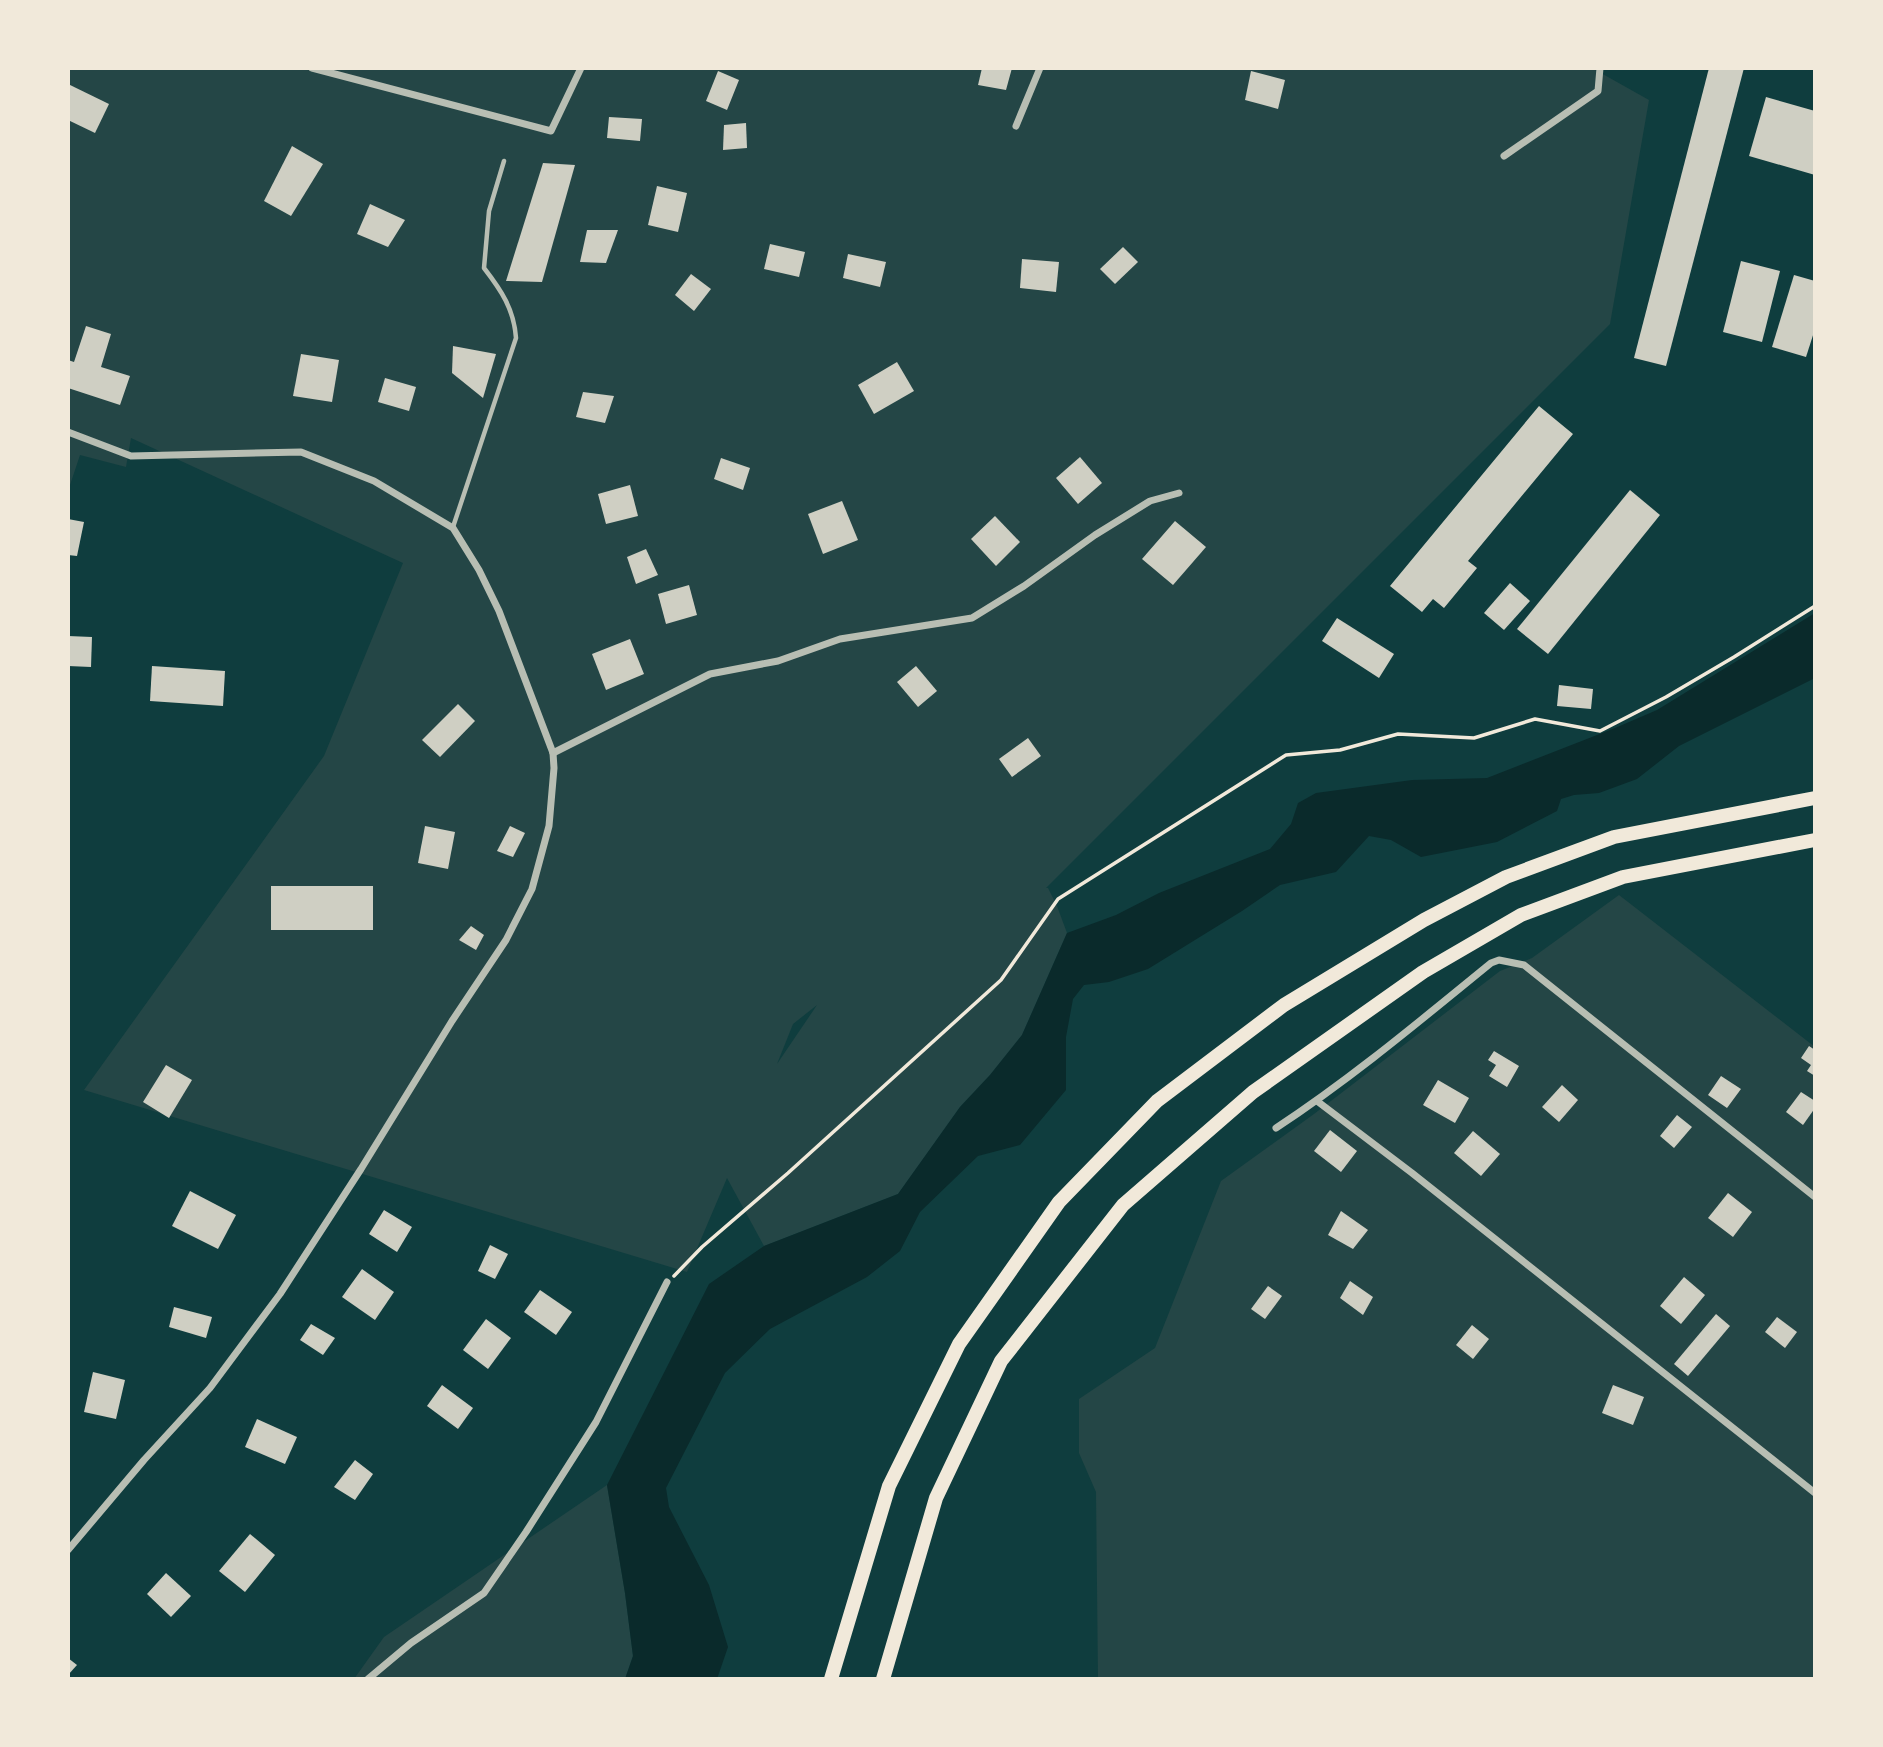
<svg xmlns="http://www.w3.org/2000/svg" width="1883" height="1747" font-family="Raleway,sans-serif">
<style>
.green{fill:#244646;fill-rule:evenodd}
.water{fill:#0a2a2b}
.building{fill:#cfcfc3}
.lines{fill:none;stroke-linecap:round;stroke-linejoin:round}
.path{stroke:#f1e9da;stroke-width:3.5}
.service{stroke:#b8beb3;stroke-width:4.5}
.minor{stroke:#b8beb3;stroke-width:7}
.primary{stroke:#f1e9da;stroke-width:14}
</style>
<rect width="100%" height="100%" fill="#0f3d3e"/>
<!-- green -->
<g class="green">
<path d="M68,68h1524l57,32 -39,224 -564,564h2l9,18 10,27 -45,102 -32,40 -30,32 -62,87 -134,52 -37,-68 -40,94 -603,-182 240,-334 79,-193 -272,-125 -5,29 -46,-12 -12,36zM817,1005l-40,59 16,-40z"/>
<polygon points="1619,895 1815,1047 1815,1679 1098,1679 1096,1492 1079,1453 1079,1399 1155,1348 1221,1181 1314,1114 1500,971 1532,958"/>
<polygon points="607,1485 625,1593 633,1656 625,1679 354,1679 384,1637"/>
</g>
<!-- water -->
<polygon class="water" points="1815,613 1815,678 1679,746 1637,779 1599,793 1574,795 1561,799 1557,811 1497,842 1421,857 1391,840 1369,836 1336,872 1280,885 1242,911 1148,969 1109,982 1084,985 1073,999 1066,1037 1066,1090 1020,1145 978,1156 920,1212 900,1251 867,1277 770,1329 725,1373 666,1488 669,1507 709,1585 728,1647 717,1679 625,1679 633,1656 625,1593 607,1485 709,1284 764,1246 898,1194 960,1107 990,1075 1022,1035 1067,933 1116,915 1159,893 1270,849 1291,824 1298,803 1316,793 1412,780 1487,778 1615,728 1657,710"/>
<!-- building -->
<g class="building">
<polygon points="982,68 1012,68 1006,90 978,85"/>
<polygon points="1709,68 1744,68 1666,366 1634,358"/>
<polygon points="718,71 739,80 727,110 706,101"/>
<polygon points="1251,71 1285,80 1278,109 1245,100"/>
<polygon points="68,84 109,104 95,133 68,120"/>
<polygon points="1766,97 1815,111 1815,175 1749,156"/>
<polygon points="609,117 642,119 640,141 607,138"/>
<polygon points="746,123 747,148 723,150 724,125"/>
<polygon points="292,146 323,164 291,216 264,201"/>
<polygon points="543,163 575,165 542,282 506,281"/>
<polygon points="657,186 687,193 678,232 648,225"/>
<polygon points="370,204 405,220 388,247 357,234"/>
<polygon points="587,230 618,230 606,263 580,262"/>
<polygon points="770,244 805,252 799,277 764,269"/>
<polygon points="1123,247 1138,262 1115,284 1100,269"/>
<polygon points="848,254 886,262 880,287 843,278"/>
<polygon points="1022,259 1059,262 1056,292 1020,288"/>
<polygon points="1741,261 1780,271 1762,342 1723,332"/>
<polygon points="691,274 711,289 694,311 675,295"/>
<polygon points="1794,275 1815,281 1815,329 1806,357 1772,347"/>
<polygon points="86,326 111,334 101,367 130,376 120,405 68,388 68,360 74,362"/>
<polygon points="453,346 496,354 483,398 452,373"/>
<polygon points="301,354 339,360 332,402 293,396"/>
<polygon points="897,362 914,391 874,414 858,385"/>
<polygon points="385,378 416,387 409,411 378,402"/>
<polygon points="583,392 614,396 605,423 576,417"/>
<polygon points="1539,406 1573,434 1468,561 1477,568 1444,608 1433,599 1422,612 1390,586"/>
<polygon points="1080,457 1102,483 1078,504 1056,478"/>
<polygon points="721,458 750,468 743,490 714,479"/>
<polygon points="630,485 638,516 606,524 598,494"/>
<polygon points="1630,490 1660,515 1548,654 1517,629"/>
<polygon points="842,501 858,540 823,554 808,514"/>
<polygon points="995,516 1020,542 996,566 971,539"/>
<polygon points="68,519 84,522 77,556 68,555"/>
<polygon points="1175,521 1206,547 1173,585 1142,559"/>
<polygon points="646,549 658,575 636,584 627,557"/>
<polygon points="1510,583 1530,601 1504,630 1484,613"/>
<polygon points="689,585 697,615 666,624 658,594"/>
<polygon points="1337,618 1394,654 1379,678 1322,641"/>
<polygon points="68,636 92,637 91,667 68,666"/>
<polygon points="630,639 644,674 606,690 592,654"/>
<polygon points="152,666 225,671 223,706 150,701"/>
<polygon points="916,666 937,691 918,707 897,682"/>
<polygon points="1559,685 1593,689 1591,709 1557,706"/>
<polygon points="458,704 475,721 440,757 422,740"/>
<polygon points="1028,738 1041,756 1012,777 999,759"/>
<polygon points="425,826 455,832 448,869 418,863"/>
<polygon points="510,826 525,833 513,857 497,851"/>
<rect x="271" y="886" width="102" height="44"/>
<polygon points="471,926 484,935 476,950 459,940"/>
<polygon points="1809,1046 1815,1050 1815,1076 1807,1071 1811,1065 1801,1058"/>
<polygon points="1494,1051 1519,1066 1507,1087 1489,1076 1496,1065 1488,1060"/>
<polygon points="166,1065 192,1080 169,1118 143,1102"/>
<polygon points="1721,1076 1741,1089 1727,1108 1708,1095"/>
<polygon points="1438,1080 1469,1098 1455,1123 1423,1105"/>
<polygon points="1562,1085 1578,1100 1559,1122 1542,1107"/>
<polygon points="1801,1092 1815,1101 1815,1108 1803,1125 1786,1112"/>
<polygon points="1677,1115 1692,1127 1674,1148 1660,1136"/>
<polygon points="1330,1130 1357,1151 1341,1172 1314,1151"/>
<polygon points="1473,1131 1500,1154 1481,1176 1454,1153"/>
<polygon points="190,1191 236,1215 218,1249 172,1226"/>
<polygon points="1728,1193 1752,1212 1733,1237 1708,1218"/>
<polygon points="384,1210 412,1227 397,1252 369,1234"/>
<polygon points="1341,1211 1368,1230 1353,1249 1328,1235"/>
<polygon points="490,1245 508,1254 495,1279 478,1271"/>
<polygon points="362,1269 394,1292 375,1320 342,1297"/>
<polygon points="1684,1277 1705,1295 1681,1324 1660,1306"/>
<polygon points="1350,1281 1373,1297 1363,1315 1340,1298"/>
<polygon points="1268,1286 1282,1296 1265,1319 1251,1309"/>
<polygon points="540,1290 572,1312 556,1335 524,1312"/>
<polygon points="174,1307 212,1317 206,1338 169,1327"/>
<polygon points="1716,1314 1730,1326 1688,1376 1674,1364"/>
<polygon points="1777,1317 1797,1332 1785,1348 1765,1332"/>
<polygon points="486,1319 511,1338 488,1369 463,1350"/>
<polygon points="311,1324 335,1338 323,1355 300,1340"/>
<polygon points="1472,1325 1489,1339 1473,1359 1456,1345"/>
<polygon points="93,1372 125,1380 116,1419 84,1412"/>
<polygon points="442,1385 473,1408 458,1429 427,1406"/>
<polygon points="1613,1385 1644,1397 1633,1425 1602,1413"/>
<polygon points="257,1419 297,1437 285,1464 245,1447"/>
<polygon points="355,1460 373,1474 355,1500 334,1487"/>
<polygon points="250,1534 275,1555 245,1592 219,1571"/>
<polygon points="166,1573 191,1596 171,1617 147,1594"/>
<polygon points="68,1658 77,1665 68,1675"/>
</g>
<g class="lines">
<!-- path -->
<polyline class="path" points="674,1276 702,1247 788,1173 1001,980 1058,899 1286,755 1340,750 1398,734 1474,738 1535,719 1600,731 1666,697 1734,657 1815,606"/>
<!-- service -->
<path class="service" d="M453,527l63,-189c-2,-29 -15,-48 -32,-70l5,-57 15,-50"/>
<!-- minor -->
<g class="minor">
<polyline points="312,68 551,131 581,68"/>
<polyline points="1016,126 1040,68"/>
<polyline points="1504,156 1598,91 1600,68"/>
<polyline points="68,432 131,456 301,452 374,481 453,528 479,570 499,611 553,753 554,768 549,826 532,889 506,940 452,1021 361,1169 280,1294 210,1388 144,1460 68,1550"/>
<polyline points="553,753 710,674 778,661 840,639 972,618 1024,586 1095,535 1150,501 1179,493"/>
<polyline points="1317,1101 1412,1173 1815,1493"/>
<path d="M1276,1128c76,-50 145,-108 215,-165l8,-3 25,5 291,232"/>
<polyline points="368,1679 411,1643 484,1593 526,1532 596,1422 667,1282"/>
</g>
<!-- primary -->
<g class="primary">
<polyline points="831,1679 889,1486 959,1344 1059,1202 1157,1101 1284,1005 1424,920 1506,877 1614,837 1815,798"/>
<polyline points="883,1679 936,1498 1001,1361 1123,1205 1253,1092 1423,972 1521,915 1623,877 1815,840"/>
</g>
</g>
<!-- border -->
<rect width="1883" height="1747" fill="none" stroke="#f1e9da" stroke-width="140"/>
</svg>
